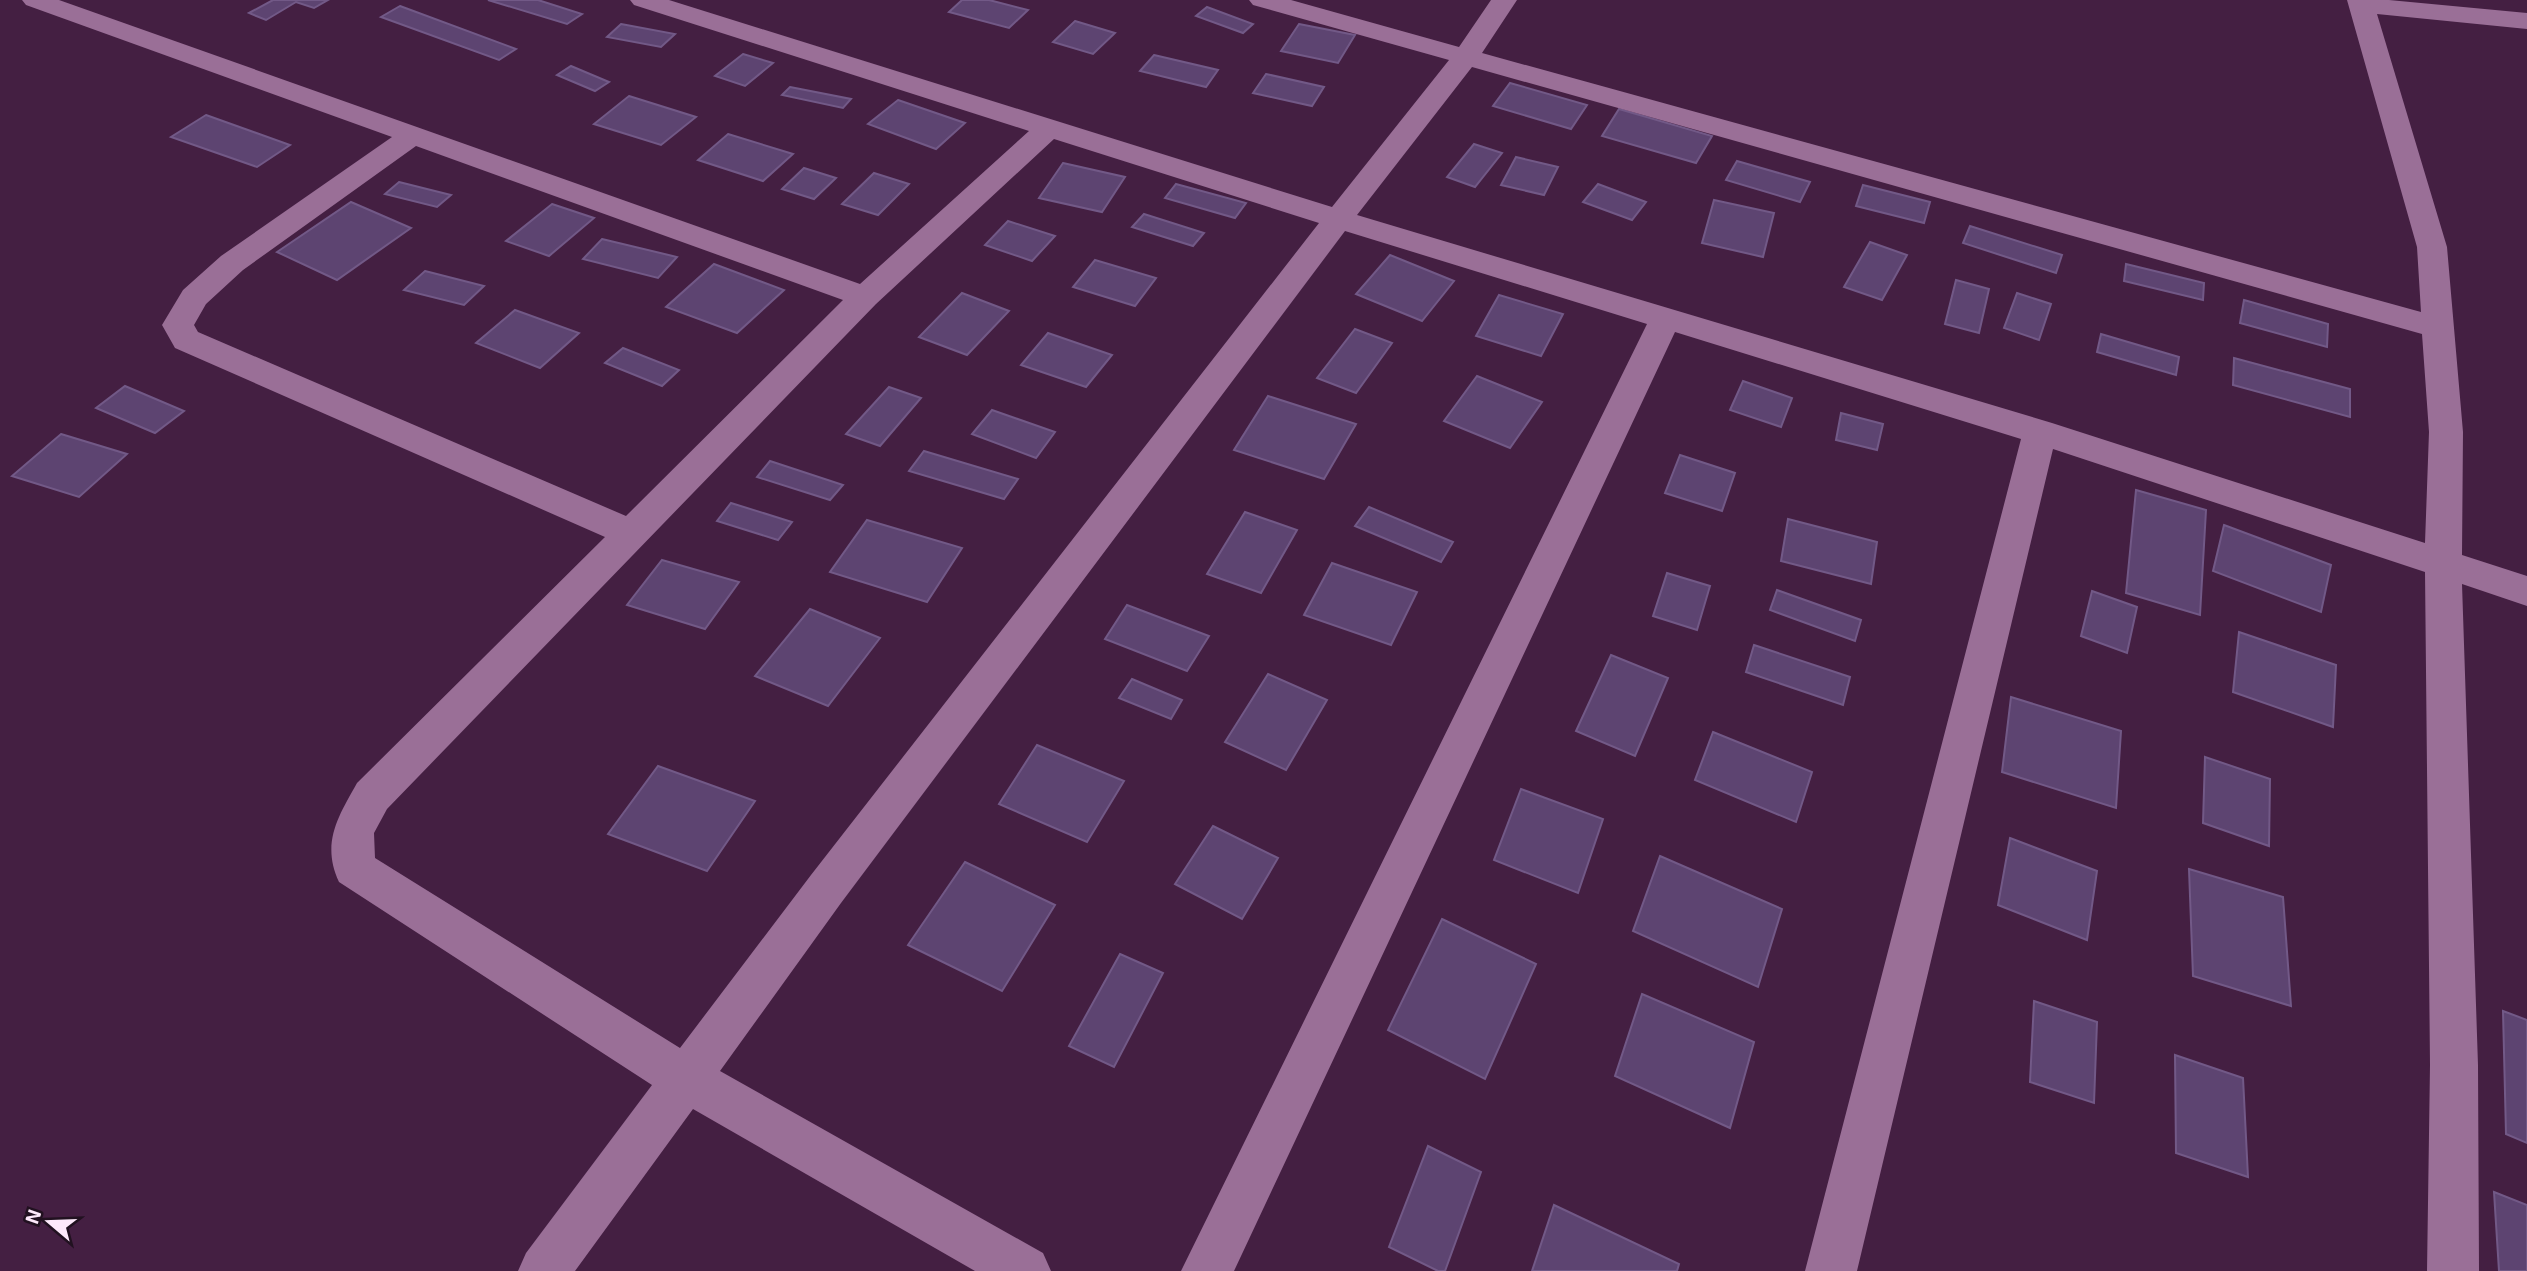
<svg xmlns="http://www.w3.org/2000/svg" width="2527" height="1271" font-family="'Exo 2',sans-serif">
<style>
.building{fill:#5d4471;stroke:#725987;stroke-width:2}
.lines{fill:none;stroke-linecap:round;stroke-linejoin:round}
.minor{fill:#9a6f97;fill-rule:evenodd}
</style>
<rect width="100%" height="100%" fill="#441f42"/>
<!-- building -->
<g class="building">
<polygon points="273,0 328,0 314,8 296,2 266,20 249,13"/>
<polygon points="488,0 538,0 582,14 567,24"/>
<polygon points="962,0 989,0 1028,10 1009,28 949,12"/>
<polygon points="400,6 516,49 499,60 381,17"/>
<polygon points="1207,7 1253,24 1243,33 1196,16"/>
<polygon points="1075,21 1115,33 1093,54 1053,42"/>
<polygon points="621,24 675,34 661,47 607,37"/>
<polygon points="1299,24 1355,35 1338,63 1281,51"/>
<polygon points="743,54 773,63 745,86 715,76"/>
<polygon points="1154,55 1218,70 1206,87 1140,71"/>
<polygon points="571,66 609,82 595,91 557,75"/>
<polygon points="1266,74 1324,87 1312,106 1253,93"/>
<polygon points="1510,83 1587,105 1571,129 1493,106"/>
<polygon points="790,87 851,99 843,108 782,95"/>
<polygon points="629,96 696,117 661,145 594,124"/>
<polygon points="898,100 965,123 936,149 868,124"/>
<polygon points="1619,109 1712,136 1696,163 1602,136"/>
<polygon points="206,115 290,145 257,167 171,137"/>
<polygon points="728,134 793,154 763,181 698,160"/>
<polygon points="1474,144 1502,153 1475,187 1447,177"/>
<polygon points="1516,157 1558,167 1544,195 1501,185"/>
<polygon points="1737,161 1810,182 1800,202 1726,180"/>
<polygon points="1063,163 1125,177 1102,212 1039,198"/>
<polygon points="804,168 836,178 814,199 782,189"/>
<polygon points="874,173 909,184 878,215 842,204"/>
<polygon points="399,182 451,195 437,207 385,194"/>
<polygon points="1176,184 1246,203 1235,218 1165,198"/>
<polygon points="1598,184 1646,202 1632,220 1583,202"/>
<polygon points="1863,185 1930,202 1924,223 1856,206"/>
<polygon points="1714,200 1774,213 1763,257 1702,243"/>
<polygon points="351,202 411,228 337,280 277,252"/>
<polygon points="552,204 594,218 549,256 506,241"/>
<polygon points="1144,214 1204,233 1193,246 1132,227"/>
<polygon points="1008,221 1055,236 1032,261 985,245"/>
<polygon points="1970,226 2062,255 2056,273 1963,243"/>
<polygon points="602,239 677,257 658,278 583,259"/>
<polygon points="1870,242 1907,255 1882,300 1844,287"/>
<polygon points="1390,255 1454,281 1422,321 1356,294"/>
<polygon points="1095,260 1156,278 1135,306 1073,287"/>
<polygon points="714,264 784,290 737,333 666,307"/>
<polygon points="2126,264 2204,283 2203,300 2124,281"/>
<polygon points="425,271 484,286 464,305 404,290"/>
<polygon points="1956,280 1989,289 1979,333 1945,324"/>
<polygon points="962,293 1009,311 967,355 919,337"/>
<polygon points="2017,293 2051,304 2039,340 2004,328"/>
<polygon points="1499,295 1563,314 1541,356 1476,336"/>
<polygon points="2244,300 2328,324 2327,347 2240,323"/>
<polygon points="515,310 579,333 540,368 476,343"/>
<polygon points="1355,329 1392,343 1356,393 1317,378"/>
<polygon points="1048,333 1112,355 1086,387 1021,365"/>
<polygon points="2101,334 2179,357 2176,375 2097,352"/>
<polygon points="623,348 679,370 662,386 605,363"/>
<polygon points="2234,358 2350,389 2350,417 2233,385"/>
<polygon points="1477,376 1542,402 1510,448 1444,421"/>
<polygon points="1743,381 1792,398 1781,427 1730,410"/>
<polygon points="125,386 184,411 155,433 96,408"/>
<polygon points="889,387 921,398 880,446 846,434"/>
<polygon points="1268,396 1356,424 1324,479 1234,450"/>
<polygon points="992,410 1055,432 1036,458 972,434"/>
<polygon points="1841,413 1883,424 1877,450 1836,440"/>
<polygon points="61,434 127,454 79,497 12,476"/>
<polygon points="924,451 1018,479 1004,499 909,471"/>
<polygon points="1680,455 1735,473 1722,511 1665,493"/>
<polygon points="770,461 843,485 830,500 757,477"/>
<polygon points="2136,490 2206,510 2200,615 2126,593"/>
<polygon points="731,503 792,522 778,540 717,521"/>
<polygon points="1369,507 1453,542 1441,562 1355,526"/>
<polygon points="1245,512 1297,530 1261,593 1207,574"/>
<polygon points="1788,519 1877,542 1871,584 1781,561"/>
<polygon points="867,520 962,548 927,602 830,572"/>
<polygon points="2224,525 2331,565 2321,612 2213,571"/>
<polygon points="662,560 739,582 705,629 627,605"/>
<polygon points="1332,563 1417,592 1391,645 1304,615"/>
<polygon points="1667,573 1710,586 1697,630 1653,616"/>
<polygon points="1777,590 1861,620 1855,641 1770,610"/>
<polygon points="2092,591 2137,607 2127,653 2081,636"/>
<polygon points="1127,605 1209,636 1187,671 1105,639"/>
<polygon points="810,609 880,638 828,706 755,676"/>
<polygon points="2239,632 2336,665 2333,727 2233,692"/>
<polygon points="1754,645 1850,677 1843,705 1746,672"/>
<polygon points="1611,655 1668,678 1635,756 1576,731"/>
<polygon points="1268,674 1327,700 1286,770 1225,742"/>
<polygon points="1132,679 1182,700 1171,719 1119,698"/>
<polygon points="2011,697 2121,731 2116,808 2002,772"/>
<polygon points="1713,732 1812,772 1796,822 1695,780"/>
<polygon points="1037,745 1124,781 1087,842 999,804"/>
<polygon points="2205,757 2270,779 2269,846 2203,823"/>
<polygon points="658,766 755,801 707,871 608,834"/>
<polygon points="1521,789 1603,819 1578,893 1494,860"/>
<polygon points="1213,826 1278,858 1242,919 1175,884"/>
<polygon points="2010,838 2097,871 2087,940 1998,905"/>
<polygon points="1660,856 1782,909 1758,987 1633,931"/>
<polygon points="965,862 1055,905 1002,991 908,945"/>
<polygon points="2189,869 2283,897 2291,1006 2193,976"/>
<polygon points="1442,919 1536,964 1485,1079 1388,1030"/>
<polygon points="1120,954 1163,973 1114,1067 1069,1046"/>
<polygon points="1642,994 1754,1042 1730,1128 1615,1076"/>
<polygon points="2034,1001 2097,1022 2094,1103 2030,1082"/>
<polygon points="2503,1011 2527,1020 2527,1143 2506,1134"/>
<polygon points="2175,1055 2243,1078 2248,1177 2176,1153"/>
<polygon points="1428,1146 1481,1172 1445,1271 1438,1271 1389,1247"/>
<polygon points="2494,1192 2527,1205 2527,1271 2499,1271"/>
<polygon points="1554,1205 1679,1264 1677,1271 1532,1271"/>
</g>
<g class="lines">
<!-- minor -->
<path class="minor" d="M22,0h37l801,284 169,-153 -395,-126 -4,-5h39l663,207 117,-147 -196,-55 -4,-5h42l168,47 32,-47h26l-35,53 939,259 -4,-65 -70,-247h42l138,13v16l-150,-15 70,233 16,185 -1,123 65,21v30l-65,-22 16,481 1,206h-52l3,-206 -5,-493 -372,-123 -196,822h-52l216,-832 -346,-107 -441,939h-53l466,-947 -302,-93 -504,672 -121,168 323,182 8,18h-76l-282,-162 -118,162h-57l8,-18 126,-168 -313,-203c-18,-39 -1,-65 18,-99l248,-246 -430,-189 -13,-23 21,-35 38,-34 171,-119 -366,-132zM1472,67l950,267 7,98 -4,111 -373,-120 -695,-208zM1054,139l265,84 -508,652 -131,173 -305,-190 -1,-25 13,-24 489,-505zM416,146l427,154 -217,216 -428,-184 -4,-7 12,-21 37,-34z"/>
</g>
<!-- north arrow -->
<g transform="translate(49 1222) rotate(289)" stroke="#211120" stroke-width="5" paint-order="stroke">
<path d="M0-5L12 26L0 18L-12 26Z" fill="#fde9fb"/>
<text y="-10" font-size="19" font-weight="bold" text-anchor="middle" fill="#fde9fb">N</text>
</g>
</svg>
